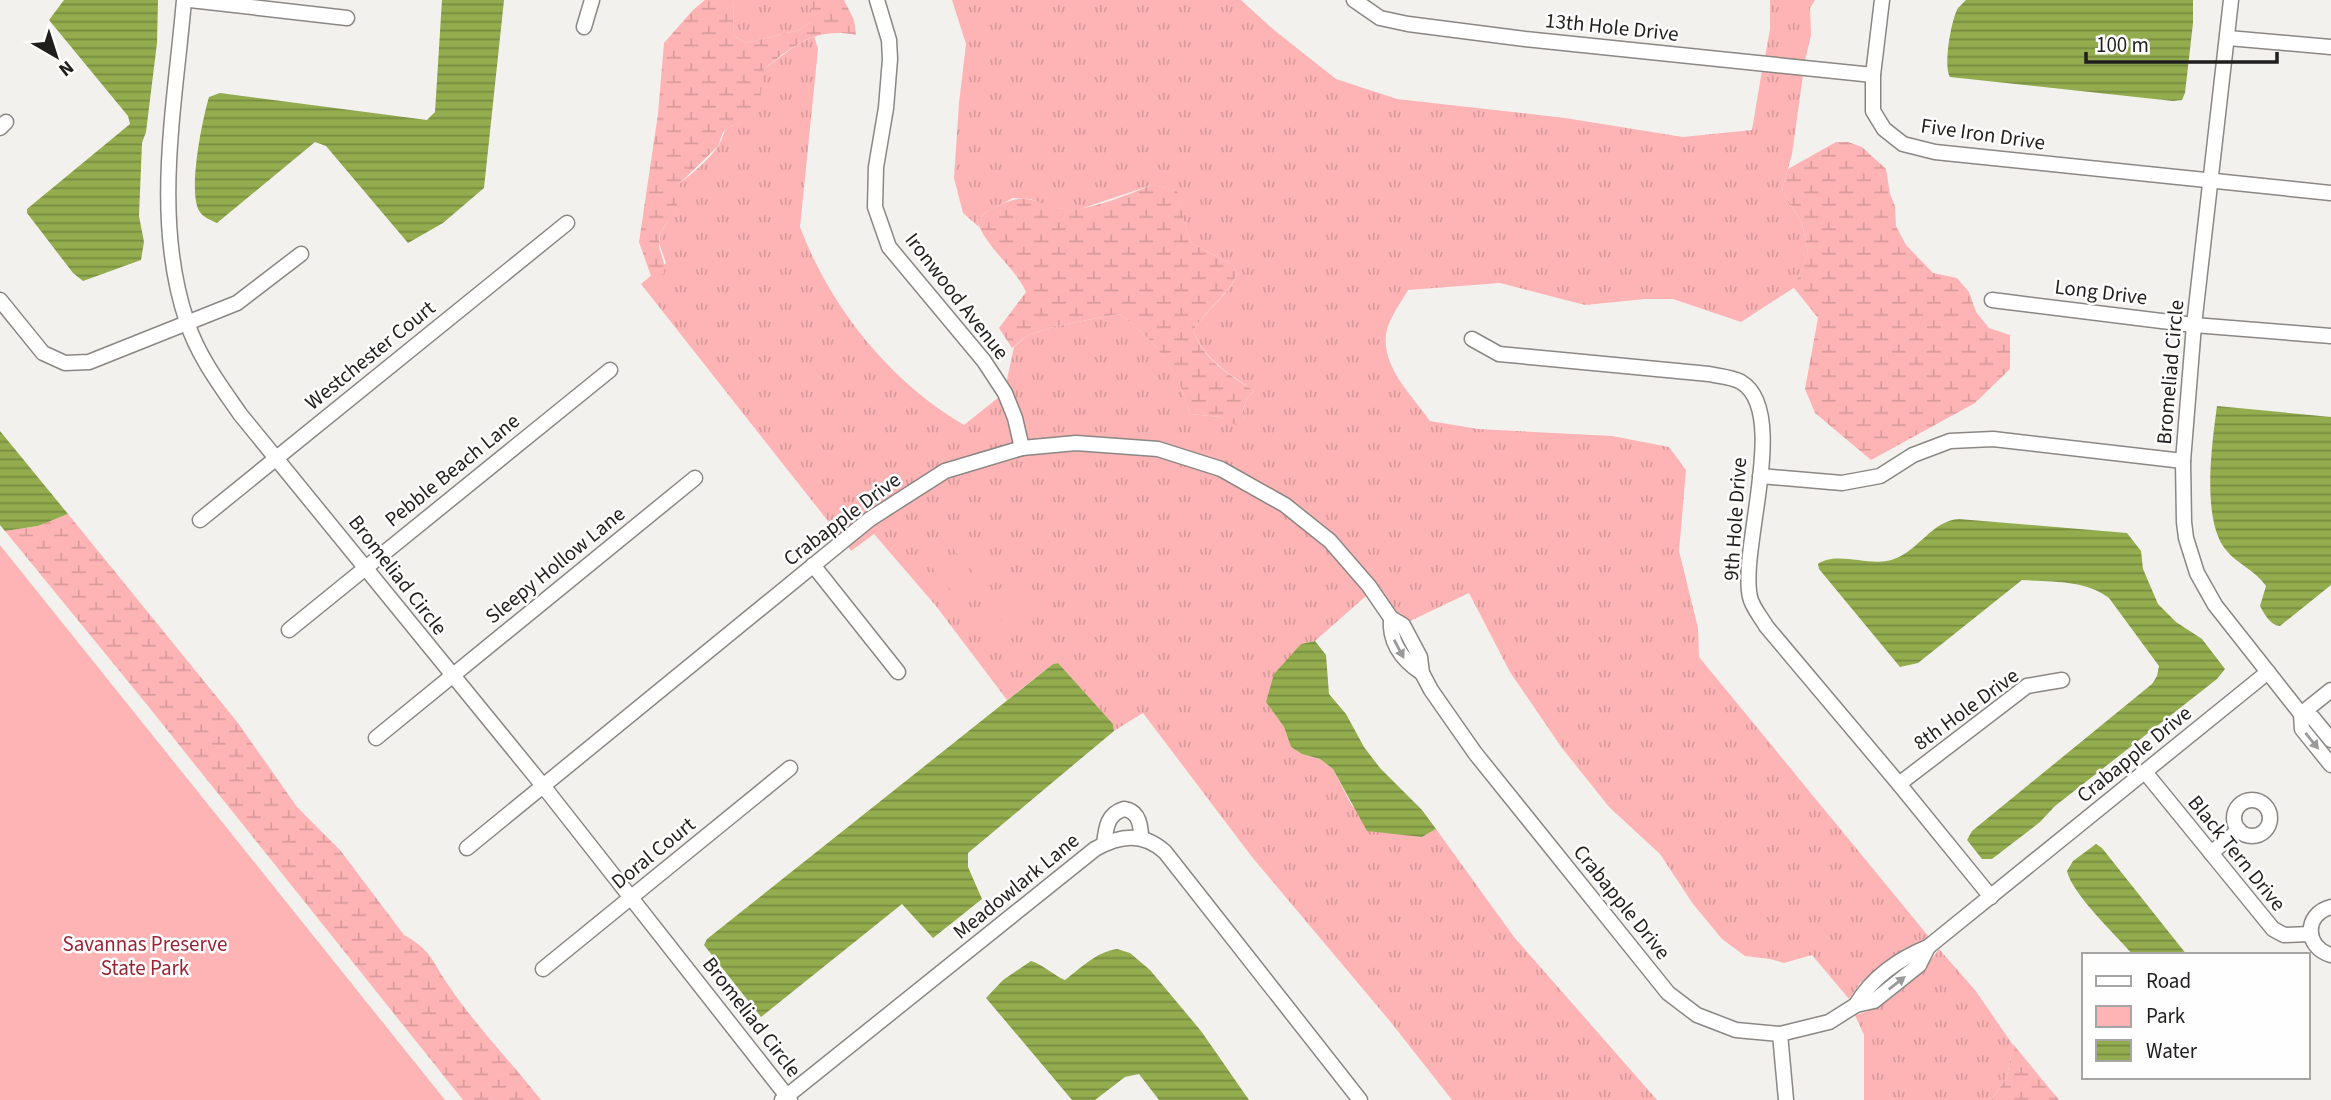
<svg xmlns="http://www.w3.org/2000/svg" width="2331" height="1100" font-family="'Source Sans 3',sans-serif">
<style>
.grass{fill:url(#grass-tufts)}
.wetland{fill:url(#wetland-marsh)}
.green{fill:#feb4b5}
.water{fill:url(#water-rules)}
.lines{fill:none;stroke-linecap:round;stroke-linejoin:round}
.minor-casing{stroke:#8a8784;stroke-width:17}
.minor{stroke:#fff;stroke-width:14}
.oneway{fill:#9b9a9a}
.labels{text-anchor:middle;stroke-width:5;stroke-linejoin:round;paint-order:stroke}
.street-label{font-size:21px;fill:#201f1e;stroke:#fffefe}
.park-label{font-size:21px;fill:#9a2433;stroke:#fffefe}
</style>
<defs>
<pattern id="grass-tufts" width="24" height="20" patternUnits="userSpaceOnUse" patternTransform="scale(1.75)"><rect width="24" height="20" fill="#feb4b5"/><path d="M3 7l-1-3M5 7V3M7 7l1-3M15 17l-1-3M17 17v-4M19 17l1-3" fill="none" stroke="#d99a9b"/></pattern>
<pattern id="wetland-marsh" width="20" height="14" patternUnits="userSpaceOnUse" patternTransform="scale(1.75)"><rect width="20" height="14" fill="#feb4b5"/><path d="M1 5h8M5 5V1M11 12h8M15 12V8" fill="none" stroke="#d99a9b"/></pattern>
<pattern id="water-rules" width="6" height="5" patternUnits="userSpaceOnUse" patternTransform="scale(1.75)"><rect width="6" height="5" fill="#92ac4e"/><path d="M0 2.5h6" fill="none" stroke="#778b40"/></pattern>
</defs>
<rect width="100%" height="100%" fill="#f3f1ed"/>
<!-- grass -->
<g class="grass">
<polygon points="733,0 811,0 811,22 799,30 746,43 734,36"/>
<path d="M952,0h289l33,30 62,49 61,20 168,19 118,19 69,-7 10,-60 41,5 -11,79 -10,36 20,33 6,29 -13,35 -54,35 -68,-23h-28l-60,6 -85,-22 -92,7c-7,13 -20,29 -22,44 -4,34 26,61 44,87l48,8 134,7 57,11 17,23 -7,81 19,77 1,29 230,280 -26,12 -43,34 -11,16 -37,-44 -28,8 -14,-4 -25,-3 -23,-17 -29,-35 -33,-50 -51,-47 -47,-59 -52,-76 -41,-79 -61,29 -13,-10 -60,-75 -47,-39 -65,-35 -63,-21 -85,-6 -48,4 -21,-56 8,-37 14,-12 28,-9 63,-12c21,14 42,36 55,57 7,13 11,29 16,43l30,3 16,7 9,-7 -3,-4 5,-15 7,-7c-25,-18 -50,-31 -61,-61 13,-19 33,-33 44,-55l-4,-10 -42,-22c-7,-17 -9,-35 -15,-53l-24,-5 -75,25 -25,-2 -21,-9 -18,-1 -30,16 -6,7 2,6 -16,-14 -9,-35 5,-75 7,-59z"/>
<polygon points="1770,0 1815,0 1810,8 1811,35 1805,61 1765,57 1770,29"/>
<path d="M814,36l4,13 -18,178c30,80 90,155 164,198l35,-28 15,46 -73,22 -75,47 -27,23 -198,-251 25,-21 -7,-20 2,-11 16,-25v-17l3,-7c13,-10 27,-22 37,-35 11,-17 1,-18 25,-26l22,-53 31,-23z"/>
<polygon points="1077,450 1158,456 1219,475 1282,511 1326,546 1367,595 1315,641 1301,644 1266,702 1284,727 1291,747 1302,754 1320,759 1333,769 1352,806 1422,837 1436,829 1514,937 1657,1100 1452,1100 1389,1020 1252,857 1143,713 1114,731 1113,724 1057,663 1053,664 1007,700 936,606 874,534 851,551 848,546 874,525 949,477 1024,455"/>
<path d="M1939,949l36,41 38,55 -6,32 -16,23h-127v-65l-9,-20c32,-7 66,-40 84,-66z"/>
</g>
<!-- wetland -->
<g class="wetland">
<path d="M705,0h28l1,36 12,7 53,-13 12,-8v-22h33l10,20 2,15c-40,-8 -62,10 -92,34l-4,31 -4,11 -9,10 -16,5 -8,6 -5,14 -38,37c-3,8 -1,15 -3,23 -3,12 -17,20 -18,35 -1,11 7,18 5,33l-13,2 -12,-34 19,-128 6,-71 29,-33z"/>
<polygon points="1836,142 1848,142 1862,147 1886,169 1890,194 1895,206 1896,226 1906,245 1933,273 1957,278 1969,292 1976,312 1989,328 2010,335 2010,369 1975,403 1871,460 1815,413 1805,389 1818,318 1794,288 1808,252 1802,223 1782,190 1788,169"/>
<path d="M1152,185l25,5c5,18 7,36 14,53l42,22 4,10c-12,22 -31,36 -44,55 10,30 36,44 61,61l-7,7 -5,14 3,5 -9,8 -16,-8 -30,-3c-5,-13 -9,-30 -16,-42 -13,-22 -34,-44 -55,-58l-63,12 -28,9 -16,13 -13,-20 27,-36c-12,-26 -39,-43 -49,-71 6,-8 12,-11 21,-15 36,-19 41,5 77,3 21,-1 57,-16 77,-24z"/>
<path d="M68,514l170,209 59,84 43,43 64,85c28,15 28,27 45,51 27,40 62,76 92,114h-78l-315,-394 -143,-175 33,-5z"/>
<polygon points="2013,1044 2059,1100 1991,1100 2007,1077"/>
</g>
<!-- green -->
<g class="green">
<polygon points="963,528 992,563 976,576 947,541"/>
<polygon points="0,545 445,1100 0,1100"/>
<polygon points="941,546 970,581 954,594 925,559"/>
<polygon points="1007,583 1036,618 1020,631 991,596"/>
<polygon points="986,601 1014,636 998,649 970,614"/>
</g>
<!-- water -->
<g class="water">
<polygon points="64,0 158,0 157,43 146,132 142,143 139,216 144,242 141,260 83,281 73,273 27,213 27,209 130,124 128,116 49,20"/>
<path d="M442,0h62l-20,188 -41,35 -35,20 -82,-97 -11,-4 -98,81c-9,-4 -17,-7 -20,-17 -7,-24 5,-85 12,-109l11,-4 207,27 8,-8z"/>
<path d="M1966,0h227v23l-8,70 -3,7 -9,1 -223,-24c-7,-11 1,-57 8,-69 2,-2 6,-6 8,-8z"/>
<path d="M2217,406l114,11v168l-51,41c-10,-1 -15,-11 -20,-20l6,-20c-11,-16 -29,-22 -40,-36 -25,-30 -14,-107 -9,-144z"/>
<polygon points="0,431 68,514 38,526 5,531 0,525"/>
<path d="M1959,519l168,14 14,18 2,18 15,35 18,18 26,17 23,30 -8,10 -162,127 -15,16 -48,37h-10l-15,-19 5,-9 180,-147 5,-8 2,-10 -50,-68c-23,-18 -58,-16 -87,-18l-104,83 -18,4 -81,-98 -1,-5c18,-14 54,4 76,-5 24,-8 39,-39 65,-40z"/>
<polygon points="1315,641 1326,655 1329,694 1346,714 1364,747 1380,768 1422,810 1436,829 1422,837 1367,831 1333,769 1320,759 1302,754 1291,747 1284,727 1266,702 1274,674 1301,644"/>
<polygon points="1058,663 1113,724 1114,731 968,853 968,867 982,899 933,938 902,904 761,1017 704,945 707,939 1053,664"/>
<path d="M2096,844l6,4 85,107h-54c-17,-20 -61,-61 -66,-84l6,-10z"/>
<path d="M1117,949l13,4 20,17 51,61 48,69h-90l-20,-26 -14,3 -30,23h-23l-86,-102 17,-18 28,-19c13,4 22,14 34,19 16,-12 31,-28 52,-31z"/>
</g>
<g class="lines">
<defs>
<g id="minor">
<path d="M184,0c-9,106 -32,219 3,322 11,34 33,63 53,92l304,373 246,313"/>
<polyline points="190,0 347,18"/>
<polyline points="877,0 889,40 890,59 886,108 876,167 875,207 889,247 984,361 1005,393 1015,418 1022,448"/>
<polyline points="1354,0 1380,18 1408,24 1525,39 1873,75"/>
<polyline points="1882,0 1873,75 1873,111 1884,129 1903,144 1935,152 2331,193"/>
<polyline points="2231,0 2194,325 2183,461 2184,522 2186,538 2197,573 2215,605 2301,714 2302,729 2331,765"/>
<polyline points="584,27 592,0"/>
<polyline points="2228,38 2331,47"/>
<polyline points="0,128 6,122"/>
<polyline points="0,300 43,353 65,363 89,362 237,303 301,254"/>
<polyline points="1992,300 2194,325 2331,336"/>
<path d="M1472,339l27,15 210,20c9,2 24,3 32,8 49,29 -2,167 9,215 2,10 11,20 16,29l133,158 92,113"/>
<polyline points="1760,476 1842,483 1880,476 1913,455 1950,441 1993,439 2183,461"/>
<polyline points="200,520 567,223"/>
<polyline points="813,565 898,672"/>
<path d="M1391,618c-2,24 11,42 31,55"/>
<polyline points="289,630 610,370"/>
<polyline points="2301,714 2313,718 2331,740"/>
<polyline points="2301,714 2331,690"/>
<polyline points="376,738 695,478"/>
<polyline points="2145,772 2273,929 2284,935 2310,934"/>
<polyline points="1899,784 2027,686 2062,680"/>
<circle cx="2252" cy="818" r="18"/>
<path d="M1104,844c2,-16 3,-30 20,-35 15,2 17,16 17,29"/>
<polyline points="467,848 870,519 945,471 1022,448 1076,443 1158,449 1221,469 1285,505 1330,541 1369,586 1391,618 1403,625 1420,657 1422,673 1431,690 1475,753 1668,993 1697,1015 1736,1030 1780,1034 1829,1022 1856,1005 1874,1001 1919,965 1928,947"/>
<polyline points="2211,853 2239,830"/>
<path d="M2331,907c-28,7 -26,41 0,48"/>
<polyline points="543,969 790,768"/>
<path d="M1856,1005c15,-27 44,-47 72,-58l340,-275"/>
<polyline points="1780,1034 1786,1100"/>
<path d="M782,1100l313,-251c25,-14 48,-17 70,3l195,248"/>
</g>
</defs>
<!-- minor casing -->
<use href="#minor" class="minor-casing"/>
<!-- minor -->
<use href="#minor" class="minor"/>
</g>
<!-- one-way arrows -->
<defs><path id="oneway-solid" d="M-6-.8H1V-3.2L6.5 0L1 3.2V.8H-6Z" transform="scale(1.75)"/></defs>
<g class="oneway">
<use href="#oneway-solid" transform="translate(1399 649) rotate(62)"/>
<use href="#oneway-solid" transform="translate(2312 741) rotate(51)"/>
<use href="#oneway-solid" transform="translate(1897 983) rotate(-38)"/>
</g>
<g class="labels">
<!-- street labels -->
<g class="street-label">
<text transform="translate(1612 27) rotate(6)" y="7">13th Hole Drive</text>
<text transform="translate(1983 134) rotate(8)" y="7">Five Iron Drive</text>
<text transform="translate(2101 292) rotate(7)" y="7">Long Drive</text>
<text transform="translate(957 296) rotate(52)" y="7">Ironwood Avenue</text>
<text transform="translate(370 355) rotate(-39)" y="7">Westchester Court</text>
<text transform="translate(2170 372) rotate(-85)" y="7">Bromeliad Circle</text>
<text transform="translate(452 470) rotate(-39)" y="7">Pebble Beach Lane</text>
<text transform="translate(842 519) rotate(-37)" y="7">Crabapple Drive</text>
<text transform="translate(1735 519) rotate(-86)" y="7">9th Hole Drive</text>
<text transform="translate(555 565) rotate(-39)" y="7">Sleepy Hollow Lane</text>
<text transform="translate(398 575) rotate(52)" y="7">Bromeliad Circle</text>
<text transform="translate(1966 709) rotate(-36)" y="7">8th Hole Drive</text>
<text transform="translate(2134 754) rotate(-39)" y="7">Crabapple Drive</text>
<text transform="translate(653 853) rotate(-39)" y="7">Doral Court</text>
<text transform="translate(2237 853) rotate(51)" y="7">Black Tern Drive</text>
<text transform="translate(1016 886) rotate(-39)" y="7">Meadowlark Lane</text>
<text transform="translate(1622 902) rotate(51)" y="7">Crabapple Drive</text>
<text transform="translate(752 1017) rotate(52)" y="7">Bromeliad Circle</text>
</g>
<!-- park labels -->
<g class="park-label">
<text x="145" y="951">Savannas Preserve<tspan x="145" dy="24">State Park</tspan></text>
</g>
</g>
<!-- legend -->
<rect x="2082" y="953" width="228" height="126" fill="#fffefe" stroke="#a6a5a4" stroke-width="2"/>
<rect x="2096" y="976" width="35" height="10" fill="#ffffff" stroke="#a6a5a4" stroke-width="2"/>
<text x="2146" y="988" font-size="21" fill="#201f1e">Road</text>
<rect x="2096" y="1006" width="35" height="21" fill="#feb4b5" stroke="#a6a5a4" stroke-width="2"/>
<text x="2146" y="1023" font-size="21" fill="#201f1e">Park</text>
<rect x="2096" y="1040" width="35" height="21" fill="url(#water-rules)" stroke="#a6a5a4" stroke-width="2"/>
<text x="2146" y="1058" font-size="21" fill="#201f1e">Water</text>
<!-- north arrow -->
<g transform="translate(56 56) rotate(141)" stroke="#fffefe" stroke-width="5" paint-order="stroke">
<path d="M0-5L12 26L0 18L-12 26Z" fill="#201f1e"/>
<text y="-10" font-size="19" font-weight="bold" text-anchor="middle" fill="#201f1e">N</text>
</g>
<!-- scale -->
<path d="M2086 52v10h191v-10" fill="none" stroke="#201f1e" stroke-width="3.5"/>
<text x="2096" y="52" font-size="21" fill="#201f1e" stroke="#fffefe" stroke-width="5" paint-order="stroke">100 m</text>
</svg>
